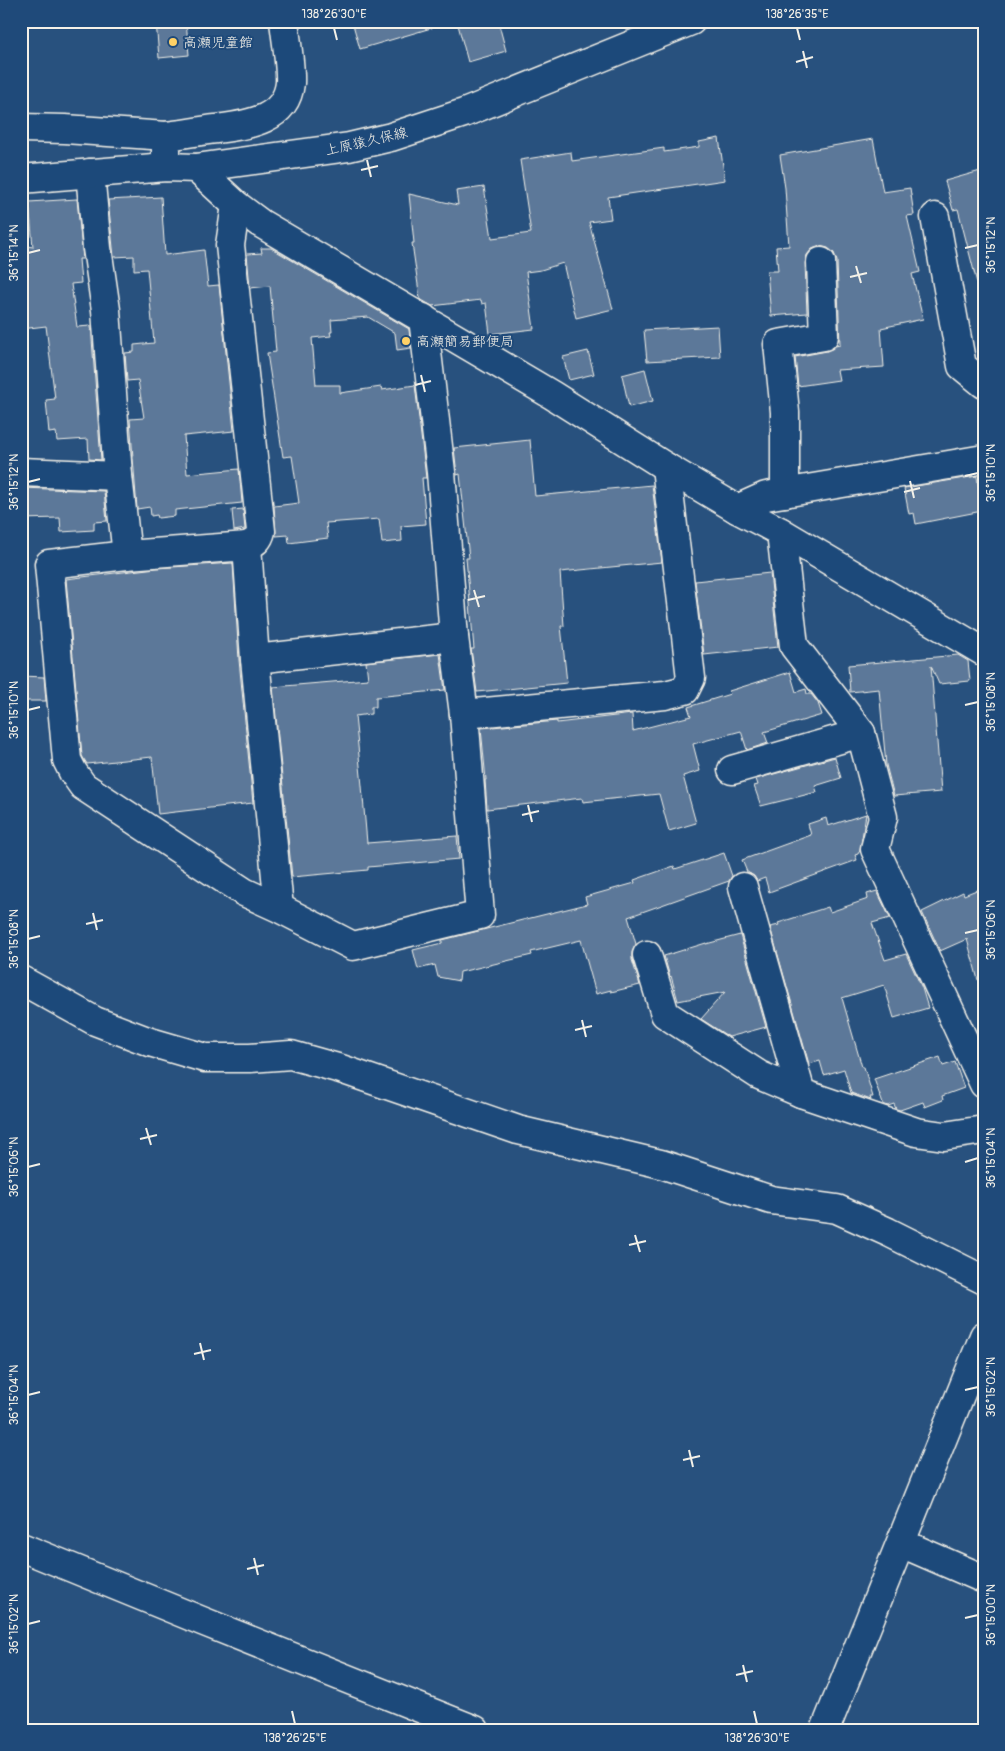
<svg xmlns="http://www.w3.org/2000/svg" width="1005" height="1751" font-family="Pangolin,'Klee One',sans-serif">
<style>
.building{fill:#5b7899;stroke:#f4f1e8}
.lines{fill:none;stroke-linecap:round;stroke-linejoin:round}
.minor-casing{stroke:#f4f1e8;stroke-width:31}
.secondary-casing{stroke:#f4f1e8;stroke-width:31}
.minor{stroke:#1f4a7a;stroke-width:28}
.secondary{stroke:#1f4a7a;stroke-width:28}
.ticks{fill:none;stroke:#f4f1e8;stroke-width:2}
.poi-dot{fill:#ffd166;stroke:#1f4a7a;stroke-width:2}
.labels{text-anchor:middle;stroke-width:4;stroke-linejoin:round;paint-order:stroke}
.poi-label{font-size:14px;fill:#f4f1e8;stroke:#1f4a7a;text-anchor:start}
.street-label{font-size:14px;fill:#f4f1e8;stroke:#1f4a7a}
.neatline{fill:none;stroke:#f4f1e8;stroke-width:2}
.ticks-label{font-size:12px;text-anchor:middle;fill:#f4f1e8}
</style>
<rect width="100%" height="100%" fill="#28517e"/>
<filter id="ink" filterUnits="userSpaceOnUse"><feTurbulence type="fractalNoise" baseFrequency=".02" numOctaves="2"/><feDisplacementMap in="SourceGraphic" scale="10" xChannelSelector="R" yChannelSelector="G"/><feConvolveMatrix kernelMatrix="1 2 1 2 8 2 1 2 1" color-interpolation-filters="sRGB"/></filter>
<g filter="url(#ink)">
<!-- building -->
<g class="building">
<polygon points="156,21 186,21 189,55 159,58"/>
<polygon points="352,21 437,21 438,26 360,49"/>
<polygon points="457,21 498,21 506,51 468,62"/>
<polygon points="719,138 725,180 608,197 611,219 589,222 613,309 576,318 563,263 541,270 526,272 534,329 490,334 486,303 482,304 481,300 432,306 420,299 412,243 414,243 409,194 458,205 456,191 484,187 492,238 531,233 520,160 571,152 572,161 664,148 664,152 699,147 699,142"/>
<polygon points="873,139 883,192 910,188 914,215 907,216 920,272 912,274 923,319 881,328 884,367 837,370 839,380 798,386 795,357 827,351 835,346 840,345 837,261 834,253 828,248 820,246 812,249 807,255 805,263 807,313 771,316 767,271 778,271 776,247 789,246 785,188 780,155"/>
<polygon points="984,170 984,282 977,283 958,209 953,210 945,181"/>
<polygon points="161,197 165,255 204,250 208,286 219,285 234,431 184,436 187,474 239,469 242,503 175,510 175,516 158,518 157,515 151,516 150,507 137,509 130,419 144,418 138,380 127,381 125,353 134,352 134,345 154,343 147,269 134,270 134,256 114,257 108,200"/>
<polygon points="77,199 83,259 79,259 81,283 71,284 77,327 91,326 101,460 89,459 88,439 57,441 56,432 49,433 46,400 55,399 46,326 21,329 21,245 33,247 29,202"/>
<polygon points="261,248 271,248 409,329 411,348 397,350 395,333 368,317 331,320 332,332 330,332 331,336 312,338 316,385 340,385 340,393 381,387 382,390 415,385 426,478 422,478 426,524 401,526 402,541 382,543 379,519 326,523 328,538 289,543 288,535 276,536 274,506 299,503 292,456 283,457 267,353 276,352 270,286 250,288 247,254 262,253"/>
<polygon points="718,326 720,357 647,361 644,330"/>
<polygon points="588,351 594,374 569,380 563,357"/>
<polygon points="645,369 653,401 629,407 622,375"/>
<polygon points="530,440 535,496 652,485 662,562 560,572 564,626 561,626 567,683 477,692 471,649 474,649 466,558 469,558 460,474 457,475 454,448"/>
<polygon points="977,476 982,511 916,524 914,513 909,514 904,488"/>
<polygon points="21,488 104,491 107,521 94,522 94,530 61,532 60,518 21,519"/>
<polygon points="243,509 245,529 234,531 232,510"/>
<polygon points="233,563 239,660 253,803 158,814 152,757 87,764 82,756 66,579 156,568"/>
<polygon points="770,573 778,647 704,655 695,581"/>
<polygon points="440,654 445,690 376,697 376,707 371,707 371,714 355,716 362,786 367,843 457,836 459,859 368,867 368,870 292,877 273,687 368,679 366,662"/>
<polygon points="958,655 968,661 970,681 939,684 931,666 941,792 894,796 886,765 879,689 850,692 848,665"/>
<polygon points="790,672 796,692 806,689 807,694 811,694 818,703 822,715 764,732 768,743 747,750 741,731 693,744 700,771 683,776 696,823 669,831 659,794 583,802 582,798 487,809 485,780 486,780 481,728 557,721 557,723 632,714 633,731 691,716 688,707 730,694 729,691"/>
<polygon points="21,676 44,677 46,701 21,701"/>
<polygon points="835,757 841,778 815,786 817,792 761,806 754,786 758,785 756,779"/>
<polygon points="866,814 860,850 858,854 855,855 857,860 769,892 765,878 757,881 754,876 747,872 742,860 811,835 808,824 826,818 828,826"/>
<polygon points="724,853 732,876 729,881 628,917 636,944 632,952 632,960 640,985 611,992 611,990 596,994 581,940 531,952 532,955 460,972 459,981 438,977 435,965 418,969 413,950 442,943 442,940 587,904 585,897 635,883 634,880 674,866 675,869"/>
<polygon points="984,887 984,979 978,980 967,939 940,951 922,912 963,892 964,895"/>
<polygon points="877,891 890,918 872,923 885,960 906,954 922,988 928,1008 894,1018 884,985 842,998 862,1067 864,1067 873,1097 870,1097 871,1100 851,1093 844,1069 824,1075 820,1061 809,1064 770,927 779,925 778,923 828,907 830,912 868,899 867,894"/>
<polygon points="740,935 766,1027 729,1037 701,1019 725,992 678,1001 671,976 670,977 664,956 706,943 706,944"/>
<polygon points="940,1057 943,1066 955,1062 964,1088 942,1096 943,1100 925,1107 923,1102 900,1110 896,1109 894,1104 888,1106 883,1104 874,1079"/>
</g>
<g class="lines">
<defs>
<g id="minor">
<polyline points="21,128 65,129 166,136"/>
<path d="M166,167v-31c17,-2 33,-5 50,-7 30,-4 70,-8 74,-46 1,-17 -4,-44 -6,-62"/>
<polyline points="196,168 236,205 260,223 552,395 666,467 737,509 781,532 984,652"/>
<polyline points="90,173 97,248 106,310 118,476 127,555"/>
<path d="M236,205l-6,40 31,286c-2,9 -6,11 -14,15"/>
<polyline points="935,217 962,366 984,384"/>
<polyline points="21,472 118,476"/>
<polyline points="785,493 785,412 778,344 824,336 821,262"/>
<polyline points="737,509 766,496 984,459"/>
<polyline points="781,532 794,646 861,733 883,817 875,849 984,1084"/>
<polyline points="255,659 454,637"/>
<polyline points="464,714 665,695 685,690 691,678 666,467"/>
<polyline points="732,770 861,733"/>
<polyline points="743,887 801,1093 916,1132 944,1136 984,1130"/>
<polyline points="279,908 244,892 83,786 73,772 67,760 49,564 127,555 247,546 255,659 279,908 353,946 480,915 464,714 454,637 441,472 423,318"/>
<polyline points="647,955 665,1014 759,1075 801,1093"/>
<polyline points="21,980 95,1021 150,1042 205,1058 250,1058 291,1055 341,1069 518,1130 661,1164 771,1200 837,1209 888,1232 984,1280"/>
<polyline points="901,1543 984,1579"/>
<polyline points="21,1547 202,1621 475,1730"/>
<polyline points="825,1730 984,1336"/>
</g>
<polyline id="secondary" points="21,179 166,167 196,168 349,147 391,137 464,113 691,21"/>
</defs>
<!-- minor casing -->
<use href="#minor" class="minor-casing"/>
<!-- secondary casing -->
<use href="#secondary" class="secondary-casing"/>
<!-- minor -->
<use href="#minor" class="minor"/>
<!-- secondary -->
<use href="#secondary" class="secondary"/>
</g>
</g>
<!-- ticks -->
<path class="ticks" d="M334,28l3,12M797,28l3,12M803,51l4,17M796,62l17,-5M367,160l4,17M361,170l17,-4M965,248l13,-3M28,253l12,-3M856,266l5,17M850,277l17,-4M421,375l4,17M415,385l16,-4M965,476l13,-3M910,481l4,17M28,482l12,-3M904,492l16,-4M474,590l5,17M468,600l17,-4M965,705l13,-3M28,710l12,-3M528,805l4,17M522,815l17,-4M93,913l4,17M86,924l17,-4M965,933l13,-3M28,939l12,-3M582,1020l4,17M575,1030l17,-4M146,1128l5,17M140,1139l17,-4M965,1162l13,-4M28,1167l12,-3M635,1235l5,17M629,1245l17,-4M200,1343l4,17M194,1354l17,-4M965,1390l13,-3M28,1395l12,-3M689,1450l4,17M683,1460l17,-4M254,1558l4,17M247,1569l17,-4M965,1618l13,-3M28,1624l12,-3M743,1665l4,17M736,1675l17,-4M292,1711l3,13M754,1711l3,13"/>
<!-- markers -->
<g class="poi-dot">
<circle cx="173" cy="42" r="5"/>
<circle cx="406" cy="341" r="5"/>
</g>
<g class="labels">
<!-- poi labels -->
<g class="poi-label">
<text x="183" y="47">高瀬児童館</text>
<text x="416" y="346">高瀬簡易郵便局</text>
</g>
<!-- street labels -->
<g class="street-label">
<text transform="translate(366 141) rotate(-13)" y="5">上原猿久保線</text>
</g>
</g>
<!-- margin -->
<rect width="1005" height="1751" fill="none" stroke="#1f4a7a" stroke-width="55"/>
<rect x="28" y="28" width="950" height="1696" class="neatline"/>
<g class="ticks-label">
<text x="334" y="18">138°26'30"E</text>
<text x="797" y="18">138°26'35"E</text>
<text transform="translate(991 245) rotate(-90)" y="4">36°15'12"N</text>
<text transform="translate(14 253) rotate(-90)" y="4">36°15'14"N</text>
<text transform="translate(991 473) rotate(-90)" y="4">36°15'10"N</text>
<text transform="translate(14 482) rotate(-90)" y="4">36°15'12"N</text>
<text transform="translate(991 702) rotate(-90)" y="4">36°15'08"N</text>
<text transform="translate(14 710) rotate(-90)" y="4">36°15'10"N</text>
<text transform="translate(991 930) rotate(-90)" y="4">36°15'06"N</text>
<text transform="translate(14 939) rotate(-90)" y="4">36°15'08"N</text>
<text transform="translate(991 1158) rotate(-90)" y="4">36°15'04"N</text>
<text transform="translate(14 1167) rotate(-90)" y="4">36°15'06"N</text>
<text transform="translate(991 1387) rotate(-90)" y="4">36°15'02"N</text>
<text transform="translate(14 1395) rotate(-90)" y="4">36°15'04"N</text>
<text transform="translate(991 1615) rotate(-90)" y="4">36°15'00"N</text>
<text transform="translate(14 1624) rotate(-90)" y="4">36°15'02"N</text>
<text x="295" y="1742">138°26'25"E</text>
<text x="757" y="1742">138°26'30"E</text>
</g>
</svg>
